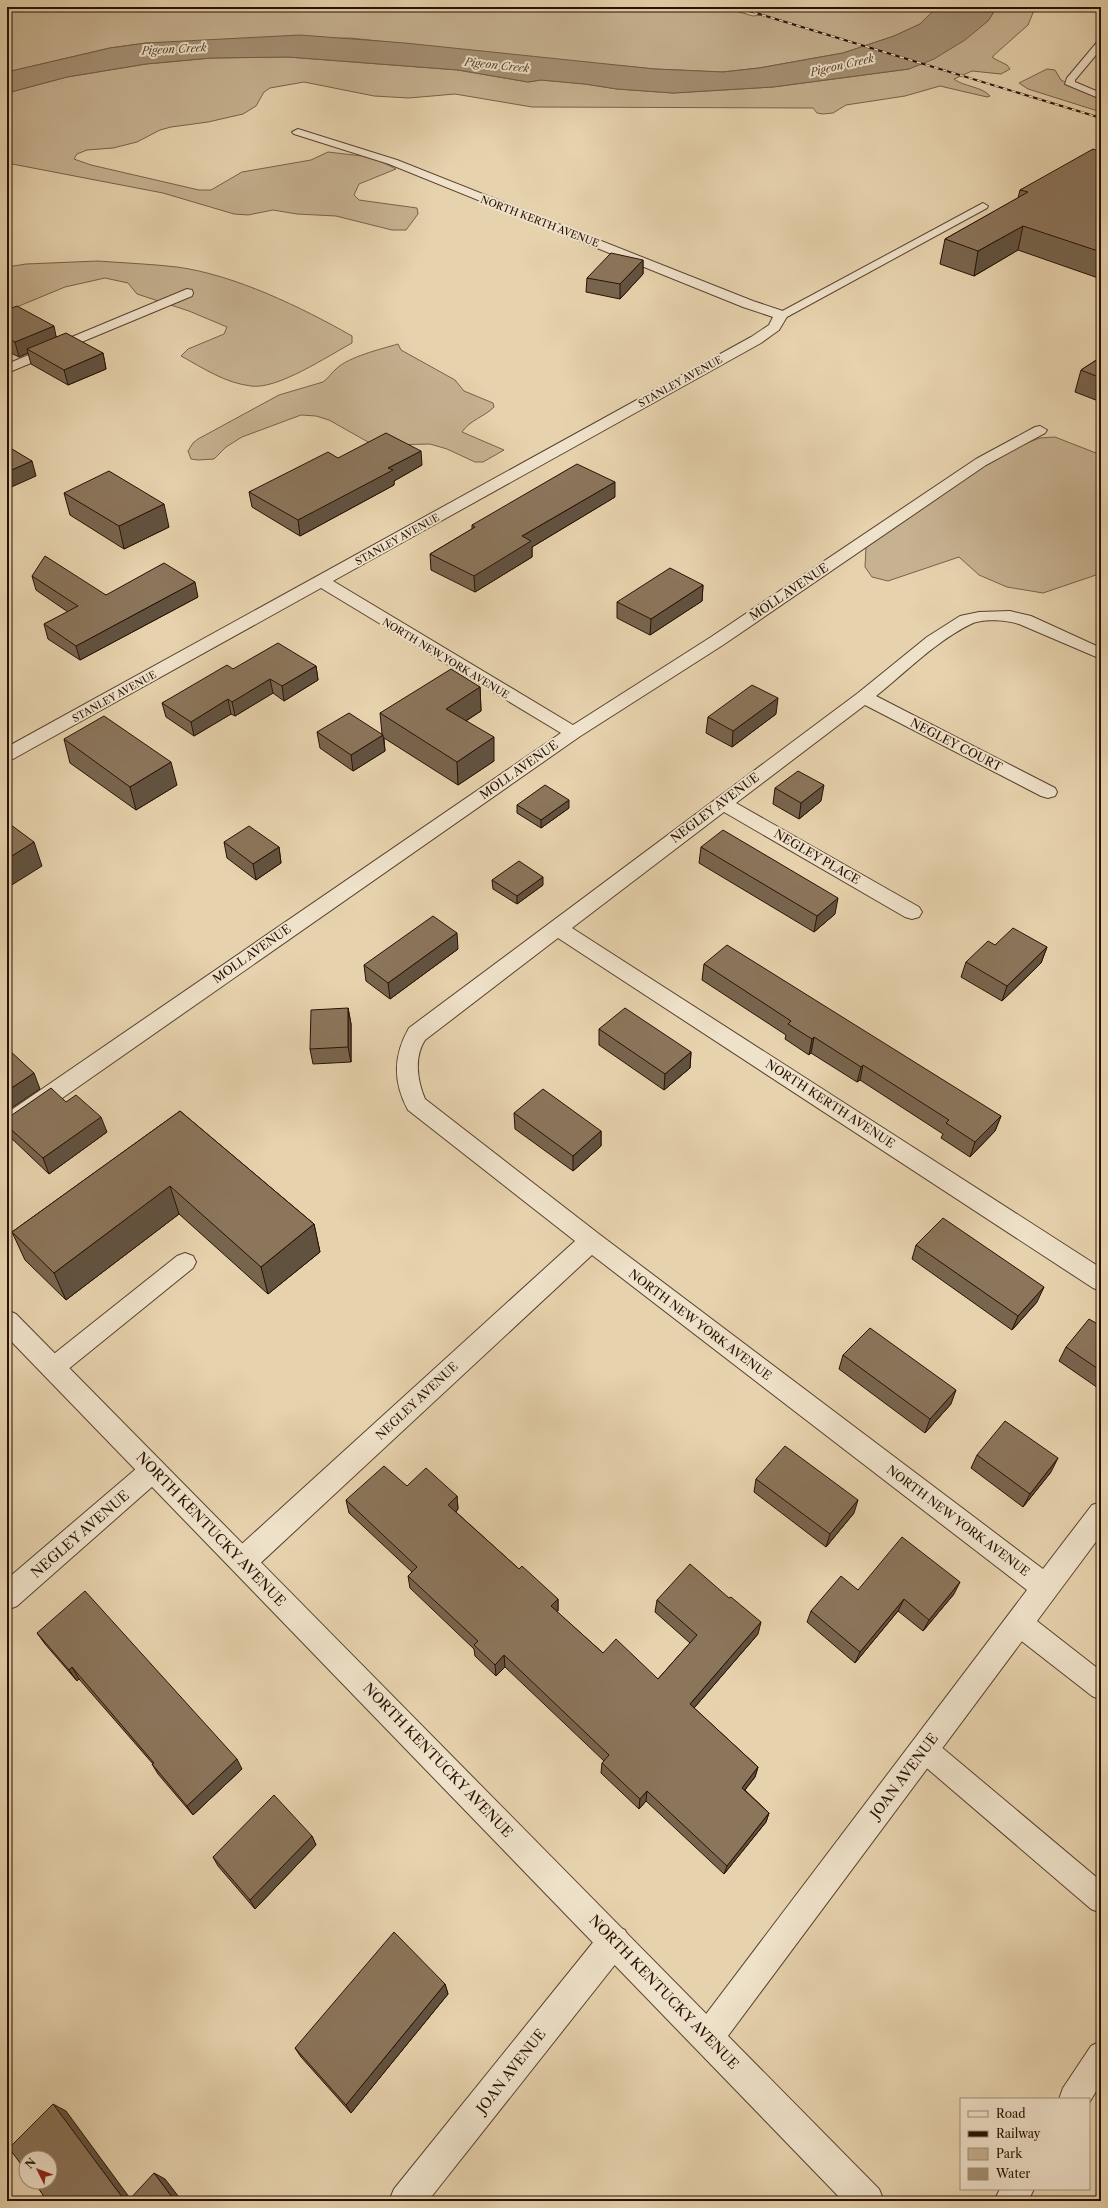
<svg xmlns="http://www.w3.org/2000/svg" width="1108" height="2208" font-family="'Libre Caslon Text',serif">
<style>
.green{fill:#c6b190;stroke:#77614a}
.water{fill:#a59073;stroke:#735d46}
.lines{fill:none;stroke-linecap:round;stroke-linejoin:round}
.service-casing{stroke:#58412e;stroke-width:2}
.minor-casing{stroke:#58412e;stroke-width:2}
.tertiary-casing{stroke:#58412e;stroke-width:2}
.trunk-casing{stroke:#281103;stroke-width:2}
.service{fill:#efe2ca;fill-rule:evenodd}
.minor{fill:#efe2ca;fill-rule:evenodd}
.tertiary{fill:#efe2ca;fill-rule:evenodd}
.trunk{fill:#e6d2ad;fill-rule:evenodd}
.rail-casing{stroke:#281103;stroke-width:2}
.rail{stroke:#efe2ca;stroke-width:1.5;stroke-dasharray:4.5;stroke-linecap:butt}
.wall{fill:#78654e;stroke:#281103}
.shaded-wall{fill:#615240;stroke:#281103}
.building{fill:#8b755b;stroke:#281103}
.labels{text-anchor:middle;stroke-width:4;stroke-linejoin:round;paint-order:stroke}
.far-street-label{font-size:10px;fill:#281103;stroke:#efe2ca}
.far-water-label{font-size:11px;font-style:italic;fill:#5a4430;stroke:#efe2ca}
.street-label{font-size:12px;fill:#281103;stroke:#efe2ca}
.near-street-label{font-size:14px;fill:#281103;stroke:#efe2ca}
</style>
<rect width="100%" height="100%" fill="#e6d2ad"/>
<filter id="stains"><feTurbulence type="fractalNoise" baseFrequency=".005" numOctaves="4"/><feColorMatrix values="0 0 0 0 .2 0 0 0 0 .09 0 0 0 0 .02 0 0 0 .5 -.17"/></filter>
<radialGradient id="worn" r=".72"><stop offset=".6" stop-color="#630" stop-opacity="0"/><stop offset="1" stop-color="#630" stop-opacity=".3"/></radialGradient>
<!-- green -->
<g class="green">
<polygon points="7,7 722,7 753,16 763,15 750,7 941,7 933,11 920,24 894,36 843,53 759,68 722,72 655,69 567,61 350,38 146,43 110,48 7,72"/>
<path d="M997,7l38,1 -7,17 -35,31v2l14,7 3,4 -9,5 -29,-3 -18,8c10,8 27,7 36,17l-3,1 -47,-11 -35,10 -59,9 -13,8 -10,1 -6,-1 -4,-5 -281,-1 -77,-13 -46,4 -35,-2 -70,-14 -34,6 -6,4 -8,14 -13,8 -35,8 -37,5 -11,3 -23,12 -24,6 -26,2 -10,4 -3,5 17,6 108,25h12l31,-18 69,-12 17,-8 34,4 18,5 16,8 -37,15 -5,11 5,5 58,8 1,6 -12,16h-14l-56,-14 -39,-2 -24,-4 -25,5 -14,-1 -71,-21 -156,-30v-70l60,-16 79,-13 65,-6 77,-1 170,13 70,12 13,-2 44,4 32,5 56,4 100,-6 136,-18 79,-48z"/>
<polygon points="1047,69 1055,70 1061,80 1101,100 1101,112 1028,89 1019,83"/>
<path d="M98,261c26,2 53,3 79,6 58,8 124,40 175,69v7c-24,13 -75,47 -101,43 -26,-3 -48,-18 -70,-30l7,-7 36,-15 3,-7 -38,-16 -52,-17 -9,-11 -23,-5 -40,9 -58,24v-44l19,-3z"/>
<path d="M398,344l3,6 54,30 9,11 29,12 1,4c-10,10 -24,13 -32,25l42,18 -21,12h-8l-28,-13 -17,-5 -40,1 -22,-3 -39,-22 -13,-4 -15,-1 -59,22 -16,10 -12,12 -16,1 -7,-1 -3,-8 5,-8 5,-4 81,-44 44,-13c6,-4 8,-9 13,-13 12,-12 45,-20 62,-25z"/>
<polygon points="1055,437 1101,455 1101,577 1096,575 1043,593 1007,587 979,575 959,557 888,581 872,577 865,567 866,547 1005,451 1040,438"/>
</g>
<!-- water -->
<polygon class="water" points="941,7 997,7 988,21 965,40 934,59 909,69 773,87 673,93 617,89 585,84 541,80 528,82 458,70 288,57 211,58 146,64 67,77 7,93 7,72 110,48 146,43 300,35 405,43 655,69 723,72 759,68 843,53 894,36 920,24 933,11"/>
<g class="lines">
<defs>
<g id="service">
<polygon points="1101,40 1101,49 1075,80 1075,82 1101,93 1101,99 1065,84 1067,78 1098,41"/>
<polygon points="983,203 988,206 987,208 785,318 781,319 775,315"/>
<polygon points="185,1253 193,1256 196,1262 193,1268 61,1375 53,1378 45,1375 42,1368 45,1361 177,1256"/>
<polygon points="1019,1611 1028,1614 1101,1671 1101,1700 1092,1696 1010,1632 1006,1623 1010,1614"/>
<polygon points="924,1736 933,1740 1101,1881 1101,1913 1091,1909 915,1758 911,1749 915,1740"/>
<polygon points="1101,2041 1101,2083 1089,2103 1089,2099 1059,2099 1063,2088 1091,2046"/>
<polygon points="1000,2189 1034,2189 1028,2201 994,2201"/>
</g>
<g id="minor">
<polygon points="298,129 397,160 753,301 786,312 788,315 779,330 761,343 333,581 573,725 711,637 976,459 1035,427 1040,426 1047,430 1045,433 986,465 723,645 579,737 15,1131 7,1134 7,1113 561,733 321,588 13,759 7,761 7,747 751,337 769,325 773,317 743,307 389,164 294,134 292,132"/>
<polygon points="187,289 192,290 193,293 192,296 7,373 7,364"/>
<path d="M1010,611l21,5 70,32v11l-82,-35c-13,-4 -36,-6 -48,0 -35,17 -65,48 -95,72l179,92 2,4 -2,4 -7,2 -7,-2 -176,-91 -129,98 183,104 3,5 -3,5 -7,2 -7,-2 -181,-105 -152,116 529,340v23l-8,-3 -535,-350 -133,102c-11,17 -8,40 0,59l174,135 444,335 49,-64 9,-3v33l-382,513 -11,5 -11,-5 -5,-11 5,-11 330,-436 -435,-335 -339,315 -10,4 -10,-4 -4,-9 4,-9 342,-311 -167,-131c-15,-28 -15,-54 1,-82l449,-335 69,-56 33,-21 19,-4z"/>
<polygon points="153,1458 162,1462 166,1470 162,1478 17,1606 7,1610 7,1579 144,1462"/>
<polygon points="614,1925 625,1930 630,1941 625,1952 428,2201 389,2201 394,2189 603,1930"/>
</g>
<polygon id="tertiary" points="7,1310 16,1314 879,2189 884,2201 843,2201 7,1337"/>
<polygon id="trunk" points="1083,7 1101,7 1101,12 1085,9"/>
</defs>
<!-- service casing -->
<use href="#service" class="service-casing"/>
<!-- minor casing -->
<use href="#minor" class="minor-casing"/>
<!-- tertiary casing -->
<use href="#tertiary" class="tertiary-casing"/>
<!-- trunk casing -->
<use href="#trunk" class="trunk-casing"/>
<!-- service -->
<use href="#service" class="service"/>
<!-- minor -->
<use href="#minor" class="minor"/>
<!-- tertiary -->
<use href="#tertiary" class="tertiary"/>
<!-- trunk -->
<use href="#trunk" class="trunk"/>
<defs>
<polyline id="rail" points="736,7 1101,118"/>
</defs>
<!-- rail casing -->
<use href="#rail" class="rail-casing"/>
<!-- rail -->
<use href="#rail" class="rail"/>
</g>
<!-- wall -->
<g class="wall">
<polygon points="1101,152 1101,279 1018,250 974,276 940,264 945,239 1018,198 1020,190"/>
<polygon points="643,260 643,274 620,299 586,292 587,278"/>
<polygon points="7,310 57,337 103,353 106,369 68,385 31,364 28,353 19,357 7,351"/>
<polygon points="1101,357 1101,402 1075,392 1081,370"/>
<polygon points="338,458 422,465 394,481 394,485 300,536 252,507 249,492"/>
<polygon points="64,493 169,527 124,549 70,515"/>
<polygon points="615,497 532,547 532,557 475,592 431,570 430,554 472,529 472,525"/>
<polygon points="32,576 106,595 198,597 80,660 48,639 44,624 68,612 36,590"/>
<polygon points="703,585 702,601 650,635 617,618 617,602"/>
<polygon points="316,666 318,680 284,701 273,693 235,716 231,714 194,736 166,717 162,703 233,669"/>
<polygon points="480,687 481,711 466,721 494,761 458,785 384,738 385,751 353,771 320,748 317,732 382,734 380,713"/>
<polygon points="776,714 732,747 706,733 708,717"/>
<polygon points="64,739 177,785 136,810 70,763"/>
<polygon points="775,788 821,801 799,819 773,804"/>
<polygon points="517,805 569,808 541,828 517,813"/>
<polygon points="224,842 279,847 281,863 256,880 227,858"/>
<polygon points="701,847 835,914 814,932 699,863"/>
<polygon points="492,880 543,885 517,904 493,889"/>
<polygon points="995,945 1047,947 1041,963 1002,1001 961,977 966,962"/>
<polygon points="458,949 390,999 366,981 364,965"/>
<polygon points="704,964 1001,1116 995,1131 970,1157 941,1138 943,1134 860,1080 857,1082 811,1053 809,1055 785,1039 786,1035 702,980"/>
<polygon points="348,1008 351,1024 351,1062 313,1064 310,1049"/>
<polygon points="599,1029 691,1052 690,1068 664,1090 599,1045"/>
<polygon points="66,1102 107,1132 49,1174 8,1135 7,1134 7,1118"/>
<polygon points="180,1111 314,1224 320,1252 268,1294 179,1214 66,1300 25,1260 12,1232"/>
<polygon points="514,1113 601,1131 601,1146 573,1171 515,1129"/>
<polygon points="916,1245 1037,1302 1012,1330 912,1259"/>
<polygon points="1101,1326 1101,1390 1059,1361 1066,1347"/>
<polygon points="843,1355 951,1404 925,1433 839,1369"/>
<polygon points="977,1455 1051,1472 1023,1507 971,1468"/>
<polygon points="756,1479 854,1513 826,1547 754,1492"/>
<polygon points="407,1486 457,1496 458,1509 456,1512 519,1569 558,1599 558,1611 557,1612 603,1653 658,1679 690,1643 655,1612 657,1600 758,1634 694,1708 758,1767 755,1777 745,1790 769,1813 766,1822 724,1874 646,1801 639,1809 601,1773 602,1763 604,1761 505,1667 496,1676 475,1656 474,1649 410,1588 408,1576 412,1572 349,1513 346,1500"/>
<polygon points="858,1590 954,1594 923,1631 898,1611 855,1663 807,1622 811,1611"/>
<polygon points="37,1633 242,1769 193,1815 158,1774 152,1764 153,1764 79,1679 77,1681 45,1644"/>
<polygon points="312,1836 316,1845 255,1909 218,1866 213,1857"/>
<polygon points="445,1984 448,1994 351,2113 301,2057 295,2048"/>
</g>
<!-- shaded-wall -->
<g class="shaded-wall">
<polygon points="1023,226 1018,250 974,276 978,251"/>
<polygon points="643,260 643,274 620,299 620,284"/>
<polygon points="54,326 57,341 27,349 28,353 19,357 15,342"/>
<polygon points="103,353 106,369 68,385 64,370"/>
<polygon points="421,451 422,465 394,481 394,485 300,536 298,520 388,468"/>
<polygon points="32,461 36,476 7,489 7,472"/>
<polygon points="615,482 615,497 532,547 532,557 475,592 474,576 522,536"/>
<polygon points="164,504 169,527 124,549 119,526"/>
<polygon points="195,582 198,597 80,660 76,646"/>
<polygon points="703,585 702,601 650,635 651,619"/>
<polygon points="316,666 318,680 284,701 282,686"/>
<polygon points="270,679 273,693 235,716 232,702"/>
<polygon points="480,687 481,711 448,732 446,709"/>
<polygon points="778,698 776,714 732,747 733,731"/>
<polygon points="228,699 231,714 194,736 191,722"/>
<polygon points="383,735 385,751 353,771 351,755"/>
<polygon points="494,737 494,761 458,785 457,762"/>
<polygon points="171,762 177,785 136,810 130,787"/>
<polygon points="824,785 821,801 799,819 801,803"/>
<polygon points="569,800 569,808 541,828 541,820"/>
<polygon points="34,842 42,866 7,888 7,859"/>
<polygon points="279,847 281,863 256,880 253,864"/>
<polygon points="543,877 543,885 517,904 517,896"/>
<polygon points="838,898 835,914 814,932 817,916"/>
<polygon points="457,933 458,949 390,999 388,983"/>
<polygon points="1047,947 1041,963 1002,1001 1007,986"/>
<polygon points="348,1008 351,1024 351,1062 348,1047"/>
<polygon points="814,1037 811,1053 809,1055 812,1039"/>
<polygon points="691,1052 690,1068 664,1090 665,1074"/>
<polygon points="863,1065 860,1080 857,1082 861,1067"/>
<polygon points="34,1073 40,1089 7,1111 7,1091"/>
<polygon points="1001,1116 995,1131 970,1157 975,1142"/>
<polygon points="101,1117 107,1132 49,1174 43,1158"/>
<polygon points="601,1131 601,1146 573,1171 573,1156"/>
<polygon points="170,1186 179,1214 66,1300 54,1273"/>
<polygon points="314,1224 320,1252 268,1294 261,1267"/>
<polygon points="1044,1287 1037,1302 1012,1330 1018,1316"/>
<polygon points="956,1390 951,1404 925,1433 930,1419"/>
<polygon points="1058,1458 1051,1472 1023,1507 1030,1494"/>
<polygon points="457,1496 458,1509 450,1517 448,1505"/>
<polygon points="858,1500 854,1513 826,1547 830,1534"/>
<polygon points="7,1505 11,1512 7,1516"/>
<polygon points="960,1582 954,1594 923,1631 929,1620"/>
<polygon points="558,1599 558,1611 551,1618 551,1606"/>
<polygon points="904,1599 898,1611 855,1663 860,1652"/>
<polygon points="761,1622 758,1634 688,1715 690,1704"/>
<polygon points="504,1655 505,1667 496,1676 495,1665"/>
<polygon points="72,1667 79,1679 77,1681 69,1670"/>
<polygon points="237,1759 242,1769 193,1815 187,1806"/>
<polygon points="758,1767 755,1777 739,1797 742,1788"/>
<polygon points="647,1791 646,1801 639,1809 640,1799"/>
<polygon points="769,1813 766,1822 724,1874 727,1866"/>
<polygon points="312,1836 316,1845 255,1909 250,1900"/>
<polygon points="445,1984 448,1994 351,2113 346,2105"/>
<polygon points="53,2104 66,2111 132,2201 125,2201"/>
<polygon points="154,2173 165,2179 182,2201 175,2201"/>
</g>
<!-- building -->
<g class="building">
<polygon points="1093,149 1101,152 1101,252 1023,226 978,251 945,239 1028,192 1020,190"/>
<polygon points="611,253 643,260 620,284 587,278"/>
<polygon points="17,306 54,326 15,342 7,338 7,310"/>
<polygon points="66,333 103,353 64,370 27,349"/>
<polygon points="1101,357 1101,378 1081,370"/>
<polygon points="386,433 421,451 388,468 393,470 298,520 249,492 328,452 338,458"/>
<polygon points="7,446 32,461 7,472"/>
<polygon points="577,464 615,482 522,536 531,541 474,576 430,554 475,527 472,525"/>
<polygon points="109,471 164,504 119,526 64,493"/>
<polygon points="45,556 106,595 164,563 195,582 76,646 44,624 78,606 32,576"/>
<polygon points="670,568 703,585 651,619 617,602"/>
<polygon points="278,643 316,666 282,686 270,679 232,702 228,699 191,722 162,703 227,665 233,669"/>
<polygon points="451,669 480,687 446,709 494,737 457,762 380,713"/>
<polygon points="752,685 778,698 733,731 708,717"/>
<polygon points="349,713 383,735 351,755 317,732"/>
<polygon points="104,716 171,762 130,787 64,739"/>
<polygon points="798,771 824,785 801,803 775,788"/>
<polygon points="545,785 569,800 541,820 517,805"/>
<polygon points="7,822 34,842 7,859"/>
<polygon points="249,826 279,847 253,864 224,842"/>
<polygon points="723,830 838,898 817,916 701,847"/>
<polygon points="519,861 543,877 517,896 492,880"/>
<polygon points="433,916 457,933 388,983 364,965"/>
<polygon points="1013,928 1047,947 1007,986 966,962 988,941 995,945"/>
<polygon points="727,945 1001,1116 975,1142 946,1123 949,1120 863,1065 861,1067 814,1037 812,1039 788,1024 791,1021 704,964"/>
<polygon points="348,1008 348,1047 310,1049 311,1010"/>
<polygon points="625,1008 691,1052 665,1074 599,1029"/>
<polygon points="9,1050 34,1073 7,1091 7,1051"/>
<polygon points="51,1088 66,1102 76,1095 101,1117 43,1158 7,1126 7,1118 9,1117"/>
<polygon points="543,1089 601,1131 573,1156 514,1113"/>
<polygon points="180,1111 314,1224 261,1267 170,1186 54,1273 12,1232"/>
<polygon points="943,1218 1044,1287 1018,1316 916,1245"/>
<polygon points="1089,1319 1101,1326 1101,1371 1066,1347"/>
<polygon points="870,1328 956,1390 930,1419 843,1355"/>
<polygon points="1005,1421 1058,1458 1030,1494 977,1455"/>
<polygon points="785,1446 858,1500 830,1534 756,1479"/>
<polygon points="384,1466 407,1486 426,1468 457,1496 448,1505 519,1569 522,1566 558,1599 551,1606 603,1653 616,1639 658,1679 697,1635 657,1600 690,1564 729,1598 731,1597 761,1622 690,1704 758,1767 742,1788 769,1813 727,1866 647,1791 640,1799 602,1763 609,1755 504,1655 495,1665 474,1645 478,1641 408,1576 417,1567 346,1500"/>
<polygon points="902,1537 960,1582 929,1620 904,1599 860,1652 811,1611 841,1576 858,1590"/>
<polygon points="85,1591 237,1759 187,1806 152,1764 154,1763 72,1667 69,1670 37,1633"/>
<polygon points="274,1795 312,1836 250,1900 213,1857"/>
<polygon points="394,1932 445,1984 346,2105 295,2048"/>
<polygon points="53,2104 125,2201 47,2201 34,2182 50,2182 50,2158 26,2158 26,2171 9,2148"/>
<polygon points="154,2173 175,2201 128,2201"/>
</g>
<g class="labels">
<!-- far-street labels -->
<g class="far-street-label">
<text transform="translate(540 221) rotate(21)" y="4">NORTH KERTH AVENUE</text>
<text transform="translate(680 381) rotate(-29)" y="4">STANLEY AVENUE</text>
<text transform="translate(397 539) rotate(-29)" y="4">STANLEY AVENUE</text>
<text transform="translate(446 658) rotate(31)" y="4">NORTH NEW YORK AVENUE</text>
<text transform="translate(114 696) rotate(-29)" y="4">STANLEY AVENUE</text>
</g>
<!-- far-water labels -->
<g class="far-water-label">
<text transform="translate(174 49) rotate(-3)" y="4">Pigeon Creek</text>
<text transform="translate(497 65) rotate(6)" y="4">Pigeon Creek</text>
<text transform="translate(842 65) rotate(-13)" y="4">Pigeon Creek</text>
</g>
<!-- street labels -->
<g class="street-label">
<text transform="translate(789 592) rotate(-34)" y="4">MOLL AVENUE</text>
<text transform="translate(956 745) rotate(27)" y="4">NEGLEY COURT</text>
<text transform="translate(519 770) rotate(-35)" y="4">MOLL AVENUE</text>
<text transform="translate(715 808) rotate(-37)" y="4">NEGLEY AVENUE</text>
<text transform="translate(817 857) rotate(30)" y="4">NEGLEY PLACE</text>
<text transform="translate(252 954) rotate(-35)" y="4">MOLL AVENUE</text>
<text transform="translate(830 1104) rotate(33)" y="4">NORTH KERTH AVENUE</text>
<text transform="translate(700 1325) rotate(37)" y="4">NORTH NEW YORK AVENUE</text>
<text transform="translate(417 1401) rotate(-43)" y="4">NEGLEY AVENUE</text>
<text transform="translate(958 1521) rotate(37)" y="4">NORTH NEW YORK AVENUE</text>
</g>
<!-- near-street labels -->
<g class="near-street-label">
<text transform="translate(211 1529) rotate(46)" y="5">NORTH KENTUCKY AVENUE</text>
<text transform="translate(80 1534) rotate(-41)" y="5">NEGLEY AVENUE</text>
<text transform="translate(438 1760) rotate(46)" y="5">NORTH KENTUCKY AVENUE</text>
<text transform="translate(904 1776) rotate(-53)" y="5">JOAN AVENUE</text>
<text transform="translate(664 1992) rotate(46)" y="5">NORTH KENTUCKY AVENUE</text>
<text transform="translate(511 2071) rotate(-52)" y="5">JOAN AVENUE</text>
</g>
</g>
<!-- margin -->
<rect width="1108" height="2208" fill="none" stroke="#e6d2ad" stroke-width="24"/>
<rect x="8" y="8" width="1092" height="2192" fill="none" stroke="#281103" stroke-width="2"/>
<rect x="12" y="12" width="1084" height="2184" fill="none" stroke="#281103"/>
<!-- legend -->
<rect x="960" y="2098" width="130" height="92" fill="#efe2ca" stroke="#9f8e7a"/>
<rect x="968" y="2111" width="20" height="6" fill="#efe2ca" stroke="#9f8e7a"/>
<text x="996" y="2118" font-size="12" fill="#281103">Road</text>
<rect x="968" y="2131" width="20" height="6" fill="#281103" stroke="#9f8e7a"/>
<text x="996" y="2138" font-size="12" fill="#281103">Railway</text>
<rect x="968" y="2148" width="20" height="12" fill="#c6b190" stroke="#9f8e7a"/>
<text x="996" y="2158" font-size="12" fill="#281103">Park</text>
<rect x="968" y="2168" width="20" height="12" fill="#a59073" stroke="#9f8e7a"/>
<text x="996" y="2178" font-size="12" fill="#281103">Water</text>
<!-- north arrow -->
<g transform="translate(38 2170) rotate(312)"><circle r="19" fill="#efe2ca" stroke="#9f8e7a"/>
<path d="M0-3L7 15L0 10L-7 15Z" fill="#8f2418"/>
<text y="-6" font-size="11" font-weight="bold" text-anchor="middle" fill="#281103">N</text>
</g>
<rect width="100%" height="100%" filter="url(#stains)"/>
<rect width="100%" height="100%" fill="url(#worn)"/>
</svg>
